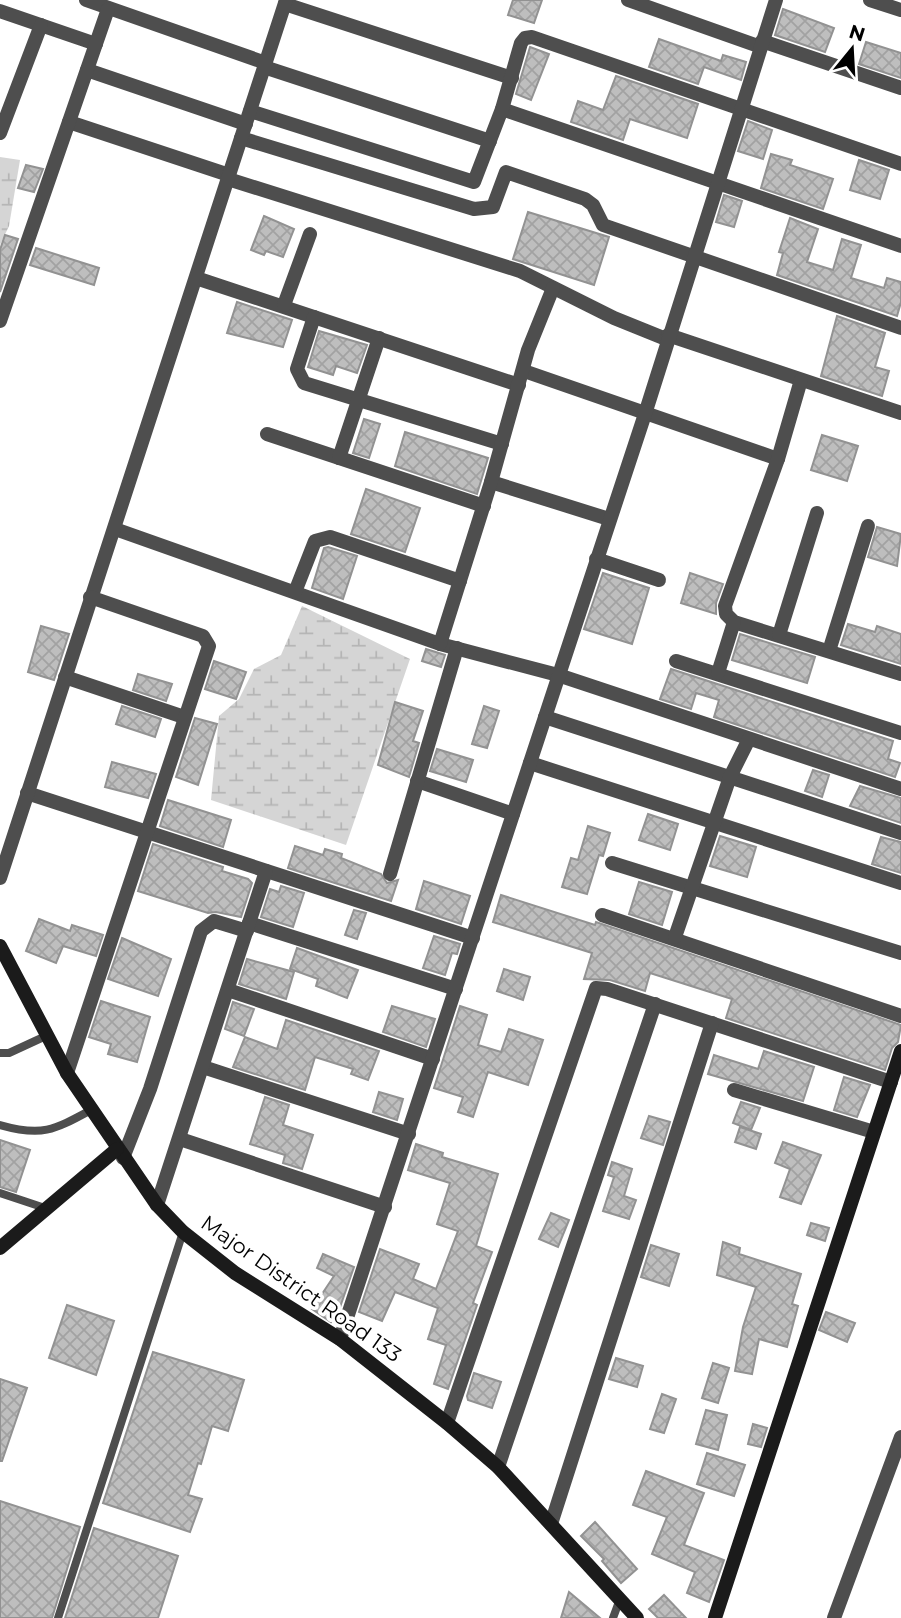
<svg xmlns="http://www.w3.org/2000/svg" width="901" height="1618" font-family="Montserrat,sans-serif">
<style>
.wetland{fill:url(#wetland-marsh)}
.building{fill:url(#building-cross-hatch);stroke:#929292;stroke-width:2}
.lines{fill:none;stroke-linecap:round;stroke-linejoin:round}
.lane{stroke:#4e4e4e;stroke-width:8}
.street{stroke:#4e4e4e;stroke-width:14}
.secondary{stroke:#1b1b1b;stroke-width:14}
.labels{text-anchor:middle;stroke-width:7;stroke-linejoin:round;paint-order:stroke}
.street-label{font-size:21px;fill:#000;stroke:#fff}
</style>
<defs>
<pattern id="wetland-marsh" width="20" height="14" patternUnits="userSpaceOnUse" patternTransform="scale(1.75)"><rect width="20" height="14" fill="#d5d5d5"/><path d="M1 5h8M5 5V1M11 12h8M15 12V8" fill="none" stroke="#b5b5b5"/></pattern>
<pattern id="building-cross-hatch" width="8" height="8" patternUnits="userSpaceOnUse" patternTransform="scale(1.75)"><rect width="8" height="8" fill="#bebebe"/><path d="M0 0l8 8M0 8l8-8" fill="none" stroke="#a2a2a2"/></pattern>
</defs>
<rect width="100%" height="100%" fill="#fff"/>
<!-- wetland -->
<g class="wetland">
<polygon points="0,157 20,160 9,226 0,245"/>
<polygon points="302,606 410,659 346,845 211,800 219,716 239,699 254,669 281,655"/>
</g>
<!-- building -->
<g class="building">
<polygon points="513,0 542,0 534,23 508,15"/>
<polygon points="783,9 834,28 825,52 775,35"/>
<polygon points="659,39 721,61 723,55 746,62 741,80 704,67 698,84 649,67"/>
<polygon points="866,42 901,53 901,78 859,64"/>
<polygon points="530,47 549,54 531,100 516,94"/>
<polygon points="616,76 698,104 687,138 630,119 623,140 571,122 578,101 603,110"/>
<polygon points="748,121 772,130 763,159 738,151"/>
<polygon points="771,154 792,160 790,165 833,179 823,209 761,188"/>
<polygon points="859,160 889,170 880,199 850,190"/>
<polygon points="26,165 43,169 34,192 18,188"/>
<polygon points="724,195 742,201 734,227 716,222"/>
<polygon points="528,212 609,237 594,285 513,259"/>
<polygon points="264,216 294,229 283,257 266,251 264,255 251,250"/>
<polygon points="790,218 818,229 807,262 833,270 842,239 861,245 851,278 884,288 887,278 901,282 901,302 897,316 777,275 783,253 779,252"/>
<polygon points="5,235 18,239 0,292 0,250"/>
<polygon points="36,248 99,268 94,285 30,265"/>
<polygon points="237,302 292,320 283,347 227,333"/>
<polygon points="837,316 885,333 875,367 889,371 882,396 821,376"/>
<polygon points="319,331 367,345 357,373 336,366 333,375 308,367"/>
<polygon points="364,419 380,424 369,458 353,453"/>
<polygon points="405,432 488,458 477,494 395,466"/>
<polygon points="822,435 858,446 847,481 811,470"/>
<polygon points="366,489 420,508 405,552 351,534"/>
<polygon points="877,527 901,534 897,566 868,557"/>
<polygon points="328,547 357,556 343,599 312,588 324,548"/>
<polygon points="603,573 649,588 632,644 584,629"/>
<polygon points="690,573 723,584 716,603 716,614 681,603"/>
<polygon points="848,624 875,632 877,626 901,634 901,664 841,645"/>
<polygon points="41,626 69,634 54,680 28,672"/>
<polygon points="740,634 815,657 807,683 732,660"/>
<polygon points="426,649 445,655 441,667 422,661"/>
<polygon points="214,661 246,672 236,699 205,689"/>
<polygon points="671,669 893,741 888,759 900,763 895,777 714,717 719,700 696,693 691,709 660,699"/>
<polygon points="138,674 172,684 166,701 133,690"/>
<polygon points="395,702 423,711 413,741 419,743 409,777 378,765"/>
<polygon points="122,706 161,719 155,737 116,724"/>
<polygon points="484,706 499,711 487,748 472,744"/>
<polygon points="195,718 217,724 198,785 176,777"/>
<polygon points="437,749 473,760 466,782 430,771"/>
<polygon points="112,762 156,774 148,798 105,787"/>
<polygon points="813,770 829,775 822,797 805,791"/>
<polygon points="860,786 901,798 901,823 850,806"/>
<polygon points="168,800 231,820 223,847 160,826"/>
<polygon points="648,814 678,824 670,850 639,840"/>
<polygon points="588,826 610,833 603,856 599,855 587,894 562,887 571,858 578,860"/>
<polygon points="720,836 756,847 747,877 710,866"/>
<polygon points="881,837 901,842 901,873 872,864"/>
<polygon points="153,844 223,867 222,871 248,879 252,883 241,917 216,912 208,913 138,891"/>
<polygon points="295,846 323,855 325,849 342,854 341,858 381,874 387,883 398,880 391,901 288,868"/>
<polygon points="424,881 470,896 461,924 416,909"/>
<polygon points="639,882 672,892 662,925 629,914"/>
<polygon points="281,886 304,893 293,927 261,917 270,889 279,892"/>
<polygon points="501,895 595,925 596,922 901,1025 898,1042 892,1048 885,1070 726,1018 732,999 650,973 645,991 610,980 584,979 592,953 493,922"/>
<polygon points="354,910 366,913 357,939 345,935"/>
<polygon points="39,919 70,931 72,925 103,935 96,956 63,946 56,963 26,951"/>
<polygon points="434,936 460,944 457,954 452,953 445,975 423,968"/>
<polygon points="122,938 171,959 158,996 108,979"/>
<polygon points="297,948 358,970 347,998 316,986 318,979 290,969"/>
<polygon points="247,959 294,972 286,999 239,984"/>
<polygon points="504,969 530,977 523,1000 497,991"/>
<polygon points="101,1001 150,1017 137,1062 108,1054 111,1044 89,1037"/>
<polygon points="233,1002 254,1009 244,1036 225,1029"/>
<polygon points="392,1006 435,1019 426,1047 383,1032"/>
<polygon points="460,1006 487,1015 478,1045 501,1052 509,1029 543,1040 528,1085 488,1072 473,1117 458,1112 463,1097 434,1088"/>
<polygon points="286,1020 379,1051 368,1080 351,1074 353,1069 315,1057 305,1090 233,1067 245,1037 277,1049"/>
<polygon points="764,1051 814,1067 803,1101 708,1074 714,1055 758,1069"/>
<polygon points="844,1077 870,1085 857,1117 834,1110"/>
<polygon points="379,1092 403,1099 397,1120 373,1112"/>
<polygon points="265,1097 289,1105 283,1125 313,1135 302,1169 283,1163 285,1155 250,1144"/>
<polygon points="741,1102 760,1108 751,1130 733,1123"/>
<polygon points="649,1116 670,1122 663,1145 641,1138"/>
<polygon points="740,1127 761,1134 756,1149 735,1142"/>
<polygon points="0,1140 30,1150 16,1192 0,1187"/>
<polygon points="783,1142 821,1155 801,1204 780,1197 790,1169 775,1163"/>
<polygon points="416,1144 443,1153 442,1157 498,1174 476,1246 492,1252 473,1303 477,1305 448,1389 434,1384 446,1345 428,1339 438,1308 395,1292 382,1321 359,1312 380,1249 419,1264 413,1279 436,1289 458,1231 437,1224 450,1183 408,1170"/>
<polygon points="612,1162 632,1169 624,1196 636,1200 629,1219 603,1211 614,1177 608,1175"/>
<polygon points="551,1213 569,1220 558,1247 539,1239"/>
<polygon points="811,1223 829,1228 825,1241 807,1235"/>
<polygon points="723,1242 740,1248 739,1254 801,1274 792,1304 798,1306 787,1347 759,1339 752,1374 735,1371 743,1327 756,1287 717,1275"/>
<polygon points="651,1245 679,1254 669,1286 641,1277"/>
<polygon points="323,1254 354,1267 339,1310 331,1322 312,1309 334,1276 317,1268"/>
<polygon points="67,1305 114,1321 96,1375 49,1358"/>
<polygon points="826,1312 855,1323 847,1342 819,1330"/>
<polygon points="153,1352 244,1380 228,1431 212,1426 201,1464 198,1463 188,1495 202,1499 190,1532 103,1503"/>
<polygon points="616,1358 643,1366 637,1387 609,1379"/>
<polygon points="713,1363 729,1368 718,1403 702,1398"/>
<polygon points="474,1373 501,1382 492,1408 468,1400 467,1396"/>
<polygon points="0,1379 27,1388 2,1461 0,1461"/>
<polygon points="662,1394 676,1399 664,1433 650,1429"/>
<polygon points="706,1410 727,1415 718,1450 696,1444"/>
<polygon points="753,1424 767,1428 761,1447 748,1444"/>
<polygon points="707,1453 745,1465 734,1496 697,1484"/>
<polygon points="646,1471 704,1493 684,1545 724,1560 709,1602 687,1593 695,1572 652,1554 667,1517 633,1505"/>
<polygon points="0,1501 80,1527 52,1618 0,1618"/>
<polygon points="595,1522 637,1569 621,1583 602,1561 604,1559 581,1536"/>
<polygon points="94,1528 178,1556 158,1618 65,1618"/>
<polygon points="569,1592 600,1618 561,1618"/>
<polygon points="664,1595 686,1618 658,1618 649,1609"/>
</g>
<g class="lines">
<!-- lane -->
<g class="lane">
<polyline points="0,1053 9,1053 48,1035"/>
<path d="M0,1125c42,12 54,5 91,-15"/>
<polyline points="0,1193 48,1209"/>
<polyline points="58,1618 183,1232"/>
<polyline points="613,1618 620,1599"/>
</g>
<!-- street -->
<g class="street">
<polyline points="86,0 266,63"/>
<polyline points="628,0 761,47"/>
<polyline points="870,0 901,10"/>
<polyline points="285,4 512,78"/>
<polyline points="0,11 96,44"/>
<polyline points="762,41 901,88"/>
<polyline points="264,67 490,141"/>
<polyline points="87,70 246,124"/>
<polyline points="502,109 901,246"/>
<polyline points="250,111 474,182 502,109 521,43 525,38 532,37 901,164"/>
<polyline points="69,122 229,175"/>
<polyline points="0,133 41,25"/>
<polyline points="241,138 474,209 493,207 506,172 585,199 593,205 603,225 901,328"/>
<polyline points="228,179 520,271 614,318 666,339"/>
<polyline points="196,278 519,385"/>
<polyline points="284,305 310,234"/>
<polyline points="314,317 297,369 304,383 502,444"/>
<polyline points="0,321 108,9"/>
<polyline points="668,335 901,413"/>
<polyline points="524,371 778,459"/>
<polyline points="801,380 778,459 725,606 726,614 734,622 901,674"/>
<polyline points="267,434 484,506"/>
<polyline points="339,458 379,338"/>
<polyline points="491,482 609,519"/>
<polyline points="115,529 440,644 558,675 901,789"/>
<polyline points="596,559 659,580"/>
<polyline points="295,592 315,541 330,537 460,581"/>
<polyline points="779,635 817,513"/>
<polyline points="440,644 491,482 528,350 553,288"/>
<polyline points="829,651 868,526"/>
<polyline points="676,661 901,733"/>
<polyline points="718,673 734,622"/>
<polyline points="65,677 184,717"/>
<polyline points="545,717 901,833"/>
<polyline points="530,763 901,883"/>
<polyline points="417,781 513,814"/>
<polyline points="27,793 473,938"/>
<polyline points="612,863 901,953"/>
<polyline points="390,874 457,648"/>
<polyline points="0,878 286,0"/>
<polyline points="602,915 901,1016"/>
<polyline points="249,923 456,989"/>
<polyline points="675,937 730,777 749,739"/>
<polyline points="228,990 433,1059"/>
<polyline points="203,1067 409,1134"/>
<polyline points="67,1073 209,646 203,636 90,597"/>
<polyline points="734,1090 874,1132"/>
<polyline points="180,1139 385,1207"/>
<polyline points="123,1158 150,1089 201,931 214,921 247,931"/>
<polyline points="157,1205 266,871"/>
<polyline points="340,1339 645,414 776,0"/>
<polyline points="447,1423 596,988 607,989 891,1082"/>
<polyline points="498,1467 655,1004"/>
<polyline points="551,1524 712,1023"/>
<polyline points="834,1618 901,1437"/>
</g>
<!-- secondary -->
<g class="secondary">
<polyline points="0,946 67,1073 157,1205 183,1232 235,1273 340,1339 447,1423 498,1467 637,1618"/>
<polyline points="0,1248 117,1149"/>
<polyline points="715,1618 901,1051"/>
</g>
</g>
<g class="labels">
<!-- street labels -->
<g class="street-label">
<text transform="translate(301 1289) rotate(35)" y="7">Major District Road 133</text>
</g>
</g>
<!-- north arrow -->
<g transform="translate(852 49) rotate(18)" stroke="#ffffff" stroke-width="5" paint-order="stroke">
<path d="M0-5L12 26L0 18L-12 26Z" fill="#000000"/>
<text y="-10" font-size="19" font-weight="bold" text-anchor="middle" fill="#000000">N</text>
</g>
</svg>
